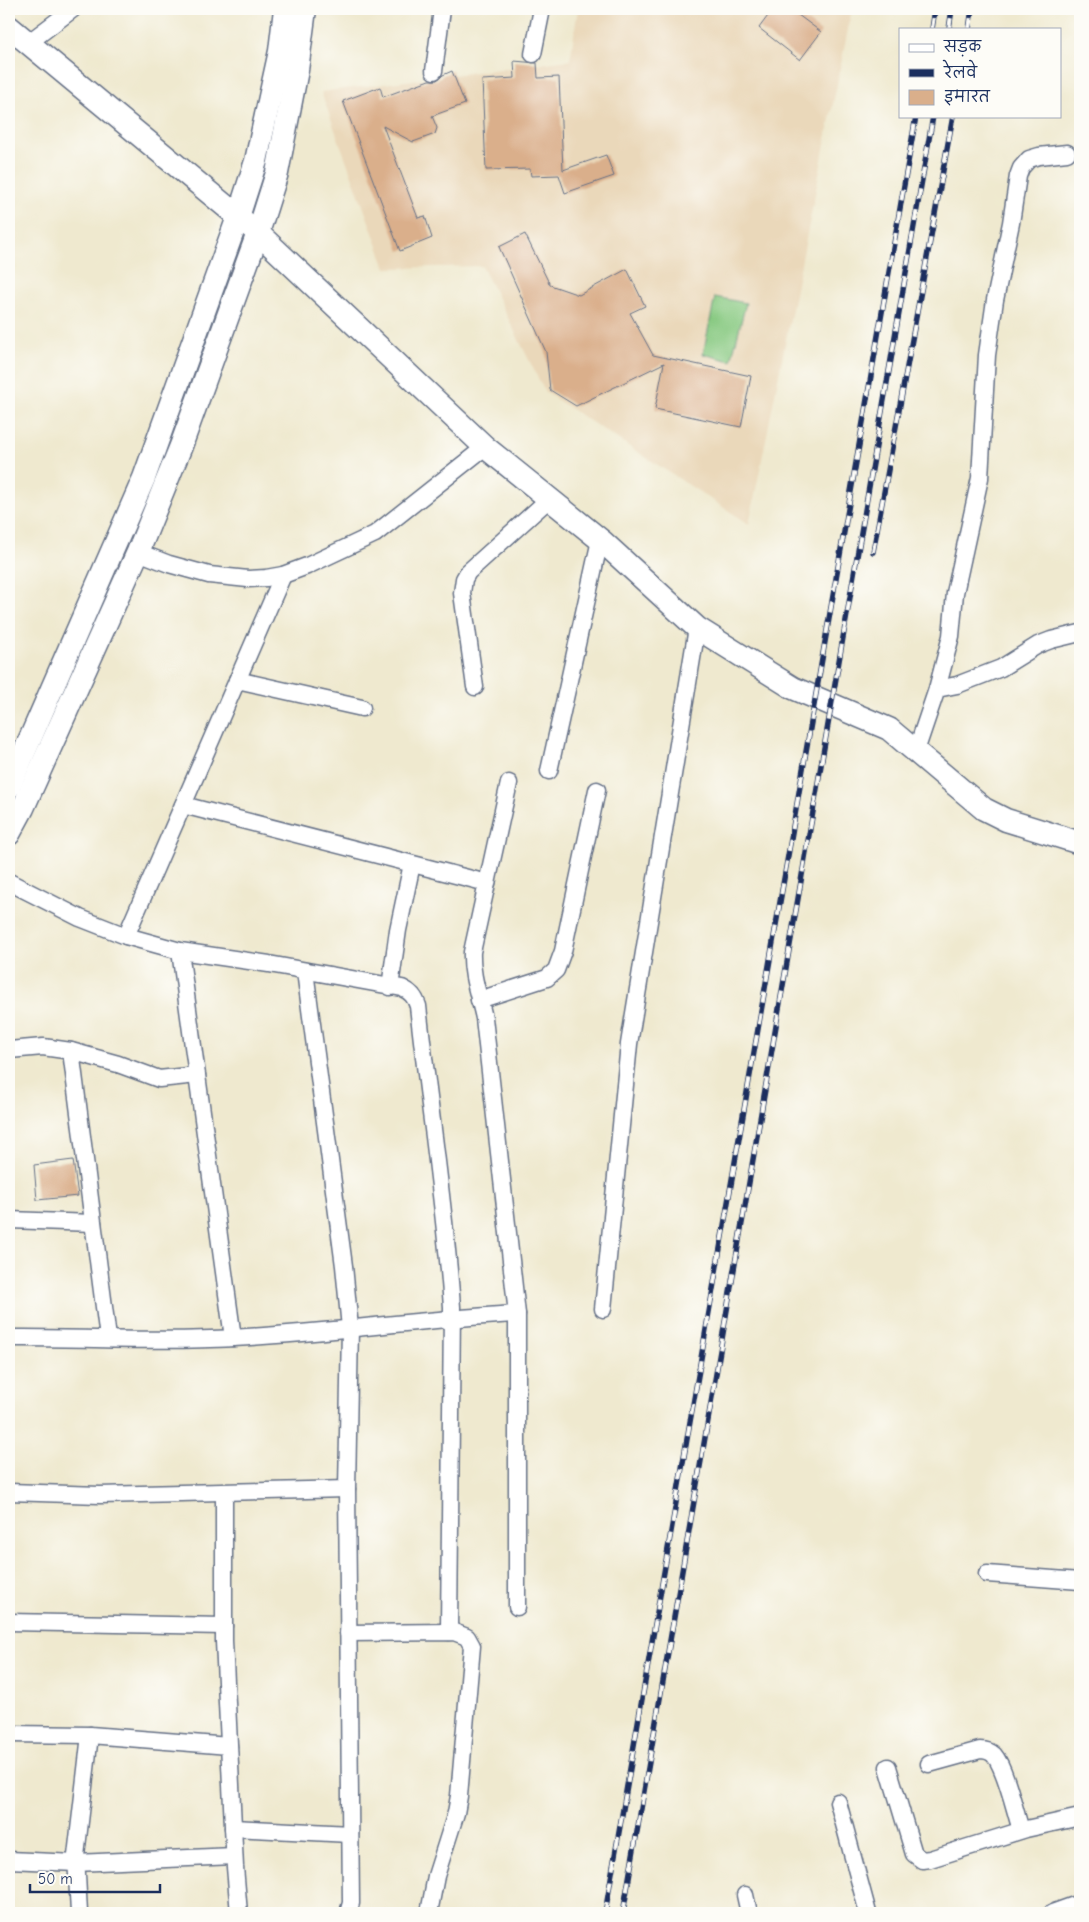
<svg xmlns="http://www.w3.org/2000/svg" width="1089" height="1922" font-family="'Comic Neue','Playpen Sans Deva',sans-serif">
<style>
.built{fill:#ead8ba}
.green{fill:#87c981;stroke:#517c70}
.building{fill:#daaf8b}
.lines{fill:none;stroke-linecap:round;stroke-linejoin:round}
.street-casing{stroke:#657086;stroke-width:19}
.secondary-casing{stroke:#657086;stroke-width:25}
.street{stroke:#fff;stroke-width:16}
.secondary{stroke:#fff;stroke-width:22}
.rail-casing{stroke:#1b2f5e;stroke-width:5.5}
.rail{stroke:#fdfcf7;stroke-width:4;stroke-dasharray:11;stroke-linecap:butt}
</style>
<rect width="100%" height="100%" fill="#fdfcf7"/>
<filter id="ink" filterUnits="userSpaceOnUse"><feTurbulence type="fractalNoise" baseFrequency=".02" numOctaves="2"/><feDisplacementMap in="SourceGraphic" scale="10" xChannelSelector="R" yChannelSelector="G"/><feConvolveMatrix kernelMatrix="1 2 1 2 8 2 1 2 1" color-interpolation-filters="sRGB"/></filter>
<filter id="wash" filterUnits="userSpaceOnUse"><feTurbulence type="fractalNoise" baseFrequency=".0096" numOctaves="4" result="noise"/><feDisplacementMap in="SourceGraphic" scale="20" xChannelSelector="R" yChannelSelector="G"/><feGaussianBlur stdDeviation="1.12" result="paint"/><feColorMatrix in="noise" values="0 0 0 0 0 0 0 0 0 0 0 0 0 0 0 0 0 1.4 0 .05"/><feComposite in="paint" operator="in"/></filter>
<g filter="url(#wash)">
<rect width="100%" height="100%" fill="#efe9cf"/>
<!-- built -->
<polygon class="built" points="578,9 852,9 749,524 545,392 482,266 386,268 321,92 570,60"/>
<!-- green -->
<polygon class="green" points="715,297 746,303 731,361 703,354"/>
<g id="blocks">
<!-- building -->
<g class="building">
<polygon points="773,9 790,9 821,32 800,60 759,28"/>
<polygon points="514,61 537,63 538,78 559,77 563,170 606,155 614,176 565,193 559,175 531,176 530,169 486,170 482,80 515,78"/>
<polygon points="452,71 465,104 432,116 437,128 435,134 413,142 383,126 418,218 425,216 432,238 400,251 343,101 380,87 383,97 429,80 437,80 443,75"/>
<polygon points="525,234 550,285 579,295 627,269 645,306 630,313 653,355 751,376 741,427 655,409 664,363 576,406 550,390 546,352 499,247"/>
<polygon points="73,1160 78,1196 37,1200 34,1165"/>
</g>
</g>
</g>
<g filter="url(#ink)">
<use href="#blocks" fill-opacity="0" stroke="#657086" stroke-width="1"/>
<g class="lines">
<defs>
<g id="street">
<polyline points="28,43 73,9"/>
<polyline points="533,54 542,9"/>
<polyline points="434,71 442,9"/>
<polyline points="138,552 169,564 209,575 248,579 266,578 283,575 307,566 375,534 485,447"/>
<polyline points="237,680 362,708"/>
<polyline points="475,687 462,593 464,579 468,572 549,499"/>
<polyline points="937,689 957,685 1001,668 1038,645 1051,640 1080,633"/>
<polyline points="916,751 937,689 951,636 955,593 980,478 987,355 995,300 1011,223 1018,176 1021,168 1029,159 1039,156 1067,153"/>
<polyline points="549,771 600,540"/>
<path d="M509,783l-37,169c-1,24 7,43 12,66l33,296v293"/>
<polyline points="183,805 487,883"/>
<path d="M9,882l71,36 46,18 54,15 89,13 133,24c9,4 13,9 16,18 11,101 27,200 34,301l-3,325"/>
<polyline points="126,936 283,575"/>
<polyline points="180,951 233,1338"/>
<polyline points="305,971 344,1266 350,1328 347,1489 351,1903 348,1913"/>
<polyline points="390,987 398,930 412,864"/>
<polyline points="479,1000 547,978 556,970 563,951 597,790"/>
<polyline points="9,1050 43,1047 71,1051 118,1064 159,1079 197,1075"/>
<polyline points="71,1051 108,1338"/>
<polyline points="9,1220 93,1223"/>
<polyline points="603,1309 629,1044 697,628"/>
<path d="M9,1338c74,-1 149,5 224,0 95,-5 189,-19 284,-24"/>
<polyline points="9,1492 100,1495 347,1489"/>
<polyline points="224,1493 224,1641 235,1867 239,1913"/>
<polyline points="987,1574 1080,1581"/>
<polyline points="9,1622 224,1626"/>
<polyline points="348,1633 454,1632 467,1637 472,1646 459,1796 456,1813 436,1876 429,1913"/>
<polyline points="9,1734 90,1735 229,1746"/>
<path d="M929,1764l51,-14c6,0 10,1 14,5 12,14 21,57 27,75"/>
<polyline points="888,1767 914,1854 922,1860 930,1859 1026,1829 1080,1817"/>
<polyline points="838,1802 868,1913"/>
<polyline points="233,1828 350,1834"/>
<polyline points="9,1860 76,1863 234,1856"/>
<polyline points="745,1895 749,1913"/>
<polyline points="79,1913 76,1856 90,1735"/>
<polyline points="1052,1913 1080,1903"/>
</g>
<g id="secondary">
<polyline points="9,27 258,233 485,447 603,542 697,628 793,688 889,729 984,809 1006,820 1080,843"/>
<polyline points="9,787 144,478 238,217 256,161 280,51 285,9"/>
<polyline points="9,834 23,808 138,552 181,446 258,233 277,173 297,70 305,9"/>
</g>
</defs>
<!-- street casing -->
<use href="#street" class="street-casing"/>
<!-- secondary casing -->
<use href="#secondary" class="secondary-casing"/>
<!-- street -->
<use href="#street" class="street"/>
<!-- secondary -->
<use href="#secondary" class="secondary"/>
<defs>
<g id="rail">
<polyline points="932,29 935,9"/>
<polyline points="949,29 952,9"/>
<polyline points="969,29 972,9"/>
<polyline points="873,552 953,116"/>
<polyline points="605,1913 916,116"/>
<polyline points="623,1913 933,116"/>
</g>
</defs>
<!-- rail casing -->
<use href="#rail" class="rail-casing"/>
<!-- rail -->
<use href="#rail" class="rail"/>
</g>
</g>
<!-- margin -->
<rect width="1089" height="1922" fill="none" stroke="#fdfcf7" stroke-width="30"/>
<!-- legend -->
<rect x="899" y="28" width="162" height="90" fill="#fdfcf7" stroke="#a3aaba"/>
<rect x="909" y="44" width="25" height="8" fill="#ffffff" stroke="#a3aaba"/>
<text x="944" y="52" font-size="15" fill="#1b2f5e">सड़क</text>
<rect x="909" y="69" width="25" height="8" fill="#1b2f5e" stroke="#a3aaba"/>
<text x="944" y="78" font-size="15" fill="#1b2f5e">रेलवे</text>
<rect x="909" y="90" width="25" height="15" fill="#daaf8b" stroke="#a3aaba"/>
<text x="944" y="102" font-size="15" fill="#1b2f5e">इमारत</text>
<!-- scale -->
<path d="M30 1884v8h130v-8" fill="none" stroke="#1b2f5e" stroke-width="2.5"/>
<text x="38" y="1884" font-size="15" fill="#1b2f5e" stroke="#fdfcf7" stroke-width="4" paint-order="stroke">50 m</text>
</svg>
